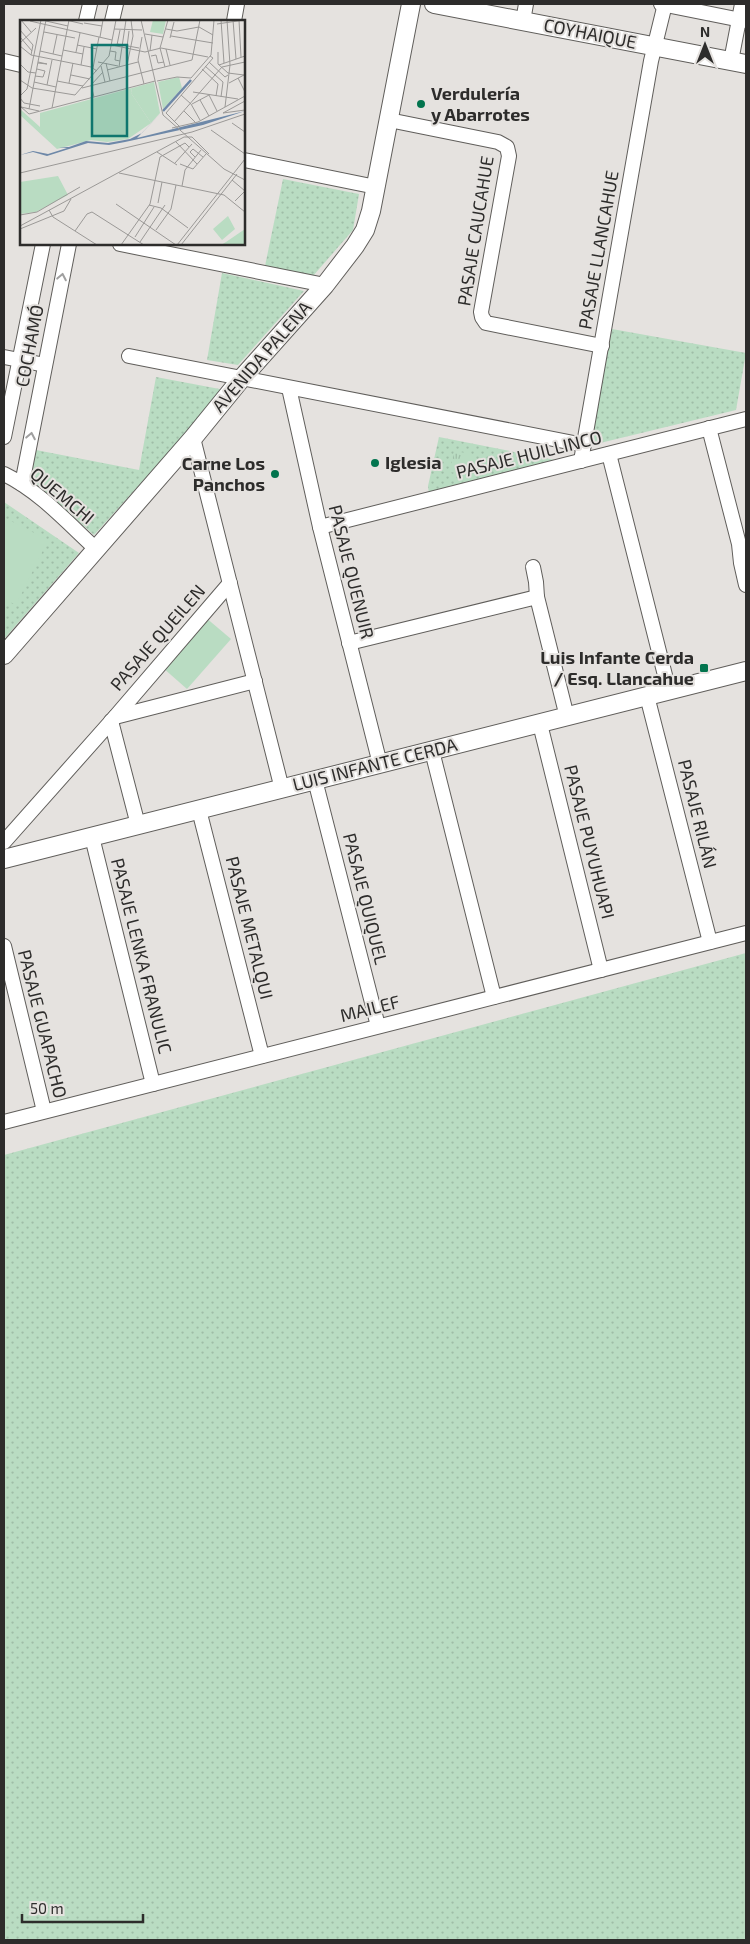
<svg xmlns="http://www.w3.org/2000/svg" width="750" height="1944" font-family="'Exo 2',sans-serif">
<style>
.grass{fill:url(#grass-dots)}
.park{fill:url(#park-tufts)}
.pitch{fill:#b9dcc2}
.lines{fill:none;stroke-linecap:round;stroke-linejoin:round}
.minor-casing{stroke:#605e5b;stroke-width:16}
.tertiary-casing{stroke:#605e5b;stroke-width:20}
.minor{stroke:#fff;stroke-width:14}
.tertiary{stroke:#fff;stroke-width:18}
.oneway{stroke:#a0a0a0}
.poi-dot{fill:#02744e;stroke:#e5e2df;stroke-width:2}
.labels{text-anchor:middle;stroke-width:4;stroke-linejoin:round;paint-order:stroke}
.street-label{font-size:18px;fill:#2d2c2b;stroke:#e5e2df}
.poi-label{font-size:18px;font-weight:bold;fill:#2d2c2b;stroke:#e5e2df;text-anchor:start}
.inset-river{fill:none;stroke:#6e88a8;stroke-width:2.5}
.inset-road{fill:none;stroke:#9b9997;stroke-width:1}
.view{fill:#0f766e;fill-opacity:0.15;stroke:#0f766e;stroke-width:2.5}
.inset-edge{fill:none;stroke:#2d2c2b;stroke-width:2.5}
</style>
<defs>
<pattern id="grass-dots" width="8" height="8" patternUnits="userSpaceOnUse" patternTransform="scale(1.25)"><rect width="8" height="8" fill="#b9dcc2"/><path d="M2 2h.1M6 6h.1" fill="none" stroke="#9fbda7" stroke-width="1.8" stroke-linecap="round"/></pattern>
<pattern id="park-tufts" width="24" height="20" patternUnits="userSpaceOnUse" patternTransform="scale(1.25)"><rect width="24" height="20" fill="#b9dcc2"/><path d="M3 7l-1-3M5 7V3M7 7l1-3M15 17l-1-3M17 17v-4M19 17l1-3" fill="none" stroke="#9fbda7"/></pattern>
</defs>
<rect width="100%" height="100%" fill="#e5e2df"/>
<!-- grass -->
<g class="grass">
<polygon points="283,179 359,194 353,230 313,276 265,266"/>
<polygon points="222,273 304,291 238,365 207,360"/>
<polygon points="612,329 746,353 736,410 596,444 591,437"/>
<polygon points="156,377 225,390 94,535 31,479 36,450 139,470"/>
<polygon points="439,437 560,461 429,494 428,486"/>
<polygon points="4,502 79,553 4,639"/>
<polygon points="746,953 746,1940 4,1940 4,1155"/>
</g>
<!-- park -->
<polygon class="park" points="454,451 472,454 468,475 450,472"/>
<!-- pitch -->
<g class="pitch">
<polygon points="9,520 48,540 16,605 4,599 4,530"/>
<polygon points="205,617 231,639 187,689 162,667"/>
</g>
<g class="lines">
<defs>
<g id="minor">
<polyline points="661,4 746,21"/>
<polyline points="86,21 90,4"/>
<polyline points="112,21 116,4"/>
<polyline points="234,21 237,4"/>
<polyline points="523,21 526,4"/>
<polyline points="4,61 21,65"/>
<polyline points="731,61 742,4"/>
<polyline points="389,120 498,142 507,147 509,156 481,312 482,317 486,323 602,346"/>
<polyline points="244,160 376,187"/>
<polyline points="120,244 325,285"/>
<polyline points="129,356 584,445"/>
<polyline points="4,357 45,365"/>
<polyline points="289,388 320,527 380,764"/>
<polyline points="709,428 739,544 741,563 746,585"/>
<polyline points="4,437 43,244"/>
<polyline points="193,438 282,789"/>
<polyline points="609,454 669,691"/>
<polyline points="581,461 651,61 665,4"/>
<path d="M4,474c35,17 63,48 91,74"/>
<polyline points="22,484 69,244"/>
<polyline points="320,527 746,419"/>
<polyline points="533,567 536,582 537,597 567,717"/>
<polyline points="349,643 537,597"/>
<polyline points="647,696 710,942"/>
<polyline points="115,717 255,681"/>
<polyline points="111,721 138,825"/>
<polyline points="540,724 601,970"/>
<polyline points="432,751 494,997"/>
<polyline points="315,780 378,1026"/>
<polyline points="199,810 262,1056"/>
<polyline points="92,837 153,1084"/>
<polyline points="4,842 115,717 230,583"/>
<polyline points="4,946 44,1111"/>
<polyline points="4,1122 746,933"/>
</g>
<g id="tertiary">
<polyline points="434,4 746,64"/>
<polyline points="4,655 193,438 241,379 325,285 355,246 365,230 371,211 411,4"/>
<polyline points="4,859 746,671"/>
</g>
</defs>
<!-- minor casing -->
<use href="#minor" class="minor-casing"/>
<!-- tertiary casing -->
<use href="#tertiary" class="tertiary-casing"/>
<!-- minor -->
<use href="#minor" class="minor"/>
<!-- tertiary -->
<use href="#tertiary" class="tertiary"/>
</g>
<!-- one-way arrows -->
<defs><path id="oneway-chevron" d="M-2-3.5L2.5 0L-2 3.5" fill="none" stroke-width="1.6" stroke-linecap="round" stroke-linejoin="round" transform="scale(1.25)"/></defs>
<g class="oneway">
<use href="#oneway-chevron" transform="translate(62 277) rotate(-79)"/>
<use href="#oneway-chevron" transform="translate(31 436) rotate(-79)"/>
</g>
<!-- markers -->
<g class="poi-dot">
<circle cx="421" cy="104" r="5"/>
<circle cx="375" cy="463" r="5"/>
<circle cx="275" cy="474" r="5"/>
<rect x="699" y="663" width="10" height="10" rx="2.5"/>
</g>
<g class="labels">
<!-- street labels -->
<g class="street-label">
<text transform="translate(590 34) rotate(11)" y="6">COYHAIQUE</text>
<text transform="translate(476 231) rotate(-81)" y="6">PASAJE CAUCAHUE</text>
<text transform="translate(599 250) rotate(-80)" y="6">PASAJE LLANCAHUE</text>
<text transform="translate(30 346) rotate(-79)" y="6">COCHAMÓ</text>
<text transform="translate(262 357) rotate(-49)" y="6">AVENIDA PALENA</text>
<text transform="translate(529 455) rotate(-14)" y="6">PASAJE HUILLINCO</text>
<text transform="translate(62 496) rotate(40)" y="6">QUEMCHI</text>
<text transform="translate(351 572) rotate(76)" y="6">PASAJE QUENUIR</text>
<text transform="translate(158 638) rotate(-49)" y="6">PASAJE QUEILEN</text>
<text transform="translate(375 765) rotate(-14)" y="6">LUIS INFANTE CERDA</text>
<text transform="translate(697 814) rotate(76)" y="6">PASAJE RILÁN</text>
<text transform="translate(589 842) rotate(76)" y="6">PASAJE PUYUHUAPI</text>
<text transform="translate(365 899) rotate(76)" y="6">PASAJE QUIQUEL</text>
<text transform="translate(249 928) rotate(76)" y="6">PASAJE METALQUI</text>
<text transform="translate(141 956) rotate(76)" y="6">PASAJE LENKA FRANULIC</text>
<text transform="translate(370 1009) rotate(-14)" y="6">MAILEF</text>
<text transform="translate(42 1024) rotate(76)" y="6">PASAJE GUAPACHO</text>
</g>
<!-- poi labels -->
<g class="poi-label">
<text x="431" y="100">Verdulería<tspan x="431" dy="21">y Abarrotes</tspan></text>
<text x="385" y="469">Iglesia</text>
<text x="265" y="470" text-anchor="end">Carne Los<tspan x="265" dy="21">Panchos</tspan></text>
<text x="694" y="664" text-anchor="end">Luis Infante Cerda<tspan x="694" dy="21">/ Esq. Llancahue</tspan></text>
</g>
</g>
<!-- overview -->
<g transform="translate(20 20)">
<rect width="225" height="225" fill="#e5e2df"/>
<path d="M112,68l-1,5 20,30 -23,16 -21,3 -16,-2 -34,9 -37,-34v-6l20,18v-14zM38,156l10,19 -32,17 -16,2v-32zM208,196l7,13 -13,11 -9,-11z" fill="#b9dcc2"/>
<path d="M159,57l3,11 -19,21 -5,-27zM134,62l6,31 -9,10 -20,-30 1,-5zM225,209v16h-24l5,-3z" fill="#b9dcc2"/>
<path d="M133,0h13l-3,14 -13,-2z" fill="#b9dcc2"/>
<path d="M225,91l-42,14 -78,17 -16,3 -21,-2 -41,13 -14,-4 -13,3 13,-4 15,3 19,-6 -8,-1h10l17,-6 22,2 22,-4 12,-6 18,-19 -23,24z" fill="#6e88a8"/>
<path class="inset-river" d="M143,91l28,-31"/>
<path class="inset-road" d="M1,0l10,12M46,0l17,4M121,0l22,95 61,54 21,11M201,0l3,43M213,0l3,39M219,0l2,37M10,1l82,19M26,1l22,5M64,3l18,3M197,4l27,-4M94,9l28,1M146,9l11,2 22,-4 14,8M0,10l13,15 -2,10M24,12l31,6M125,14l18,3M151,16l42,7M0,17l12,14M80,17l3,-17M122,17l-4,23 6,24M150,18l4,-16M0,23l16,-15M97,24l22,4M57,25l20,4M92,25l33,7 16,-4 47,9M97,25l3,-15M0,26l11,9 60,12 6,4M107,27l2,-16M146,29l4,16M43,30l20,4M20,31l22,5M90,31l6,1 -1,8 5,1M130,31l2,-16M56,32l4,-19M198,32v12l10,9 16,2M33,34l4,-19M131,36l5,-1 2,8 6,-1M172,40l8,-40M78,42l20,4M189,42l16,15 3,-2M18,43l9,1 -9,-2M86,43l4,18M0,44l8,8 8,1M61,45l3,-18M107,45l6,-29 -2,-16M199,45l26,-9M81,46l4,16M185,46l18,16 -2,15M99,47l7,-47M145,47l-5,-19 8,-28M202,47l23,-5M73,48l6,-31M182,49l16,15 -2,12M87,50l31,-8M51,55l19,4M15,56l8,1 2,-6 -8,-2M218,58l7,14M0,60l12,8 43,7 34,-39 7,-36M37,61l26,5M137,61l20,-4 14,1 20,-23 3,-35M14,62l22,5M49,63l4,-20M209,63l15,-8M27,65l5,-25M62,68l110,-28M173,72l45,7M161,75l10,9 9,16M0,76l7,-7 14,-69M74,77l-3,-12 12,-13M0,78l4,5 16,3M180,80l9,16M225,81l-22,12 22,-3M172,84l17,-9 8,16M0,86l9,8 126,-33M1,87l18,4M205,87l5,-42 -3,-45M32,88l17,-88M9,89l17,-89M164,91l11,11M154,102l48,-55M212,103l13,9M160,107l-14,-14 47,-55 -3,-2M152,108l26,-6 47,-26M191,110l34,24M156,122l21,22M137,132l20,13M140,137l25,-14 4,4M175,137l-5,-5 3,-3 10,8M155,143l17,-19M160,144l13,5 13,-15M0,153l172,-41 53,-18M99,153l105,22 21,17M212,160l13,11 -10,10M162,166l3,-16 16,-20M138,183l4,-21M96,184l60,41M129,185l12,3 27,20M29,190l4,7 44,28M0,195l17,-3 43,-25M0,206l164,-89h8l17,17M0,209l44,-18 7,-12M136,210l15,-21 5,-24M55,211l12,-17 5,-2 52,33M115,217l19,-30M120,222l25,-37M101,225l29,-41 10,-47M157,225l68,-86M161,225l56,-71"/>
<path class="view" d="M72,25h35v91h-35z"/>
<rect width="225" height="225" class="inset-edge"/>
</g>
<!-- border -->
<rect width="750" height="1944" fill="none" stroke="#2d2c2b" stroke-width="10"/>
<!-- north arrow -->
<g transform="translate(705 45)" stroke="#e5e2df" stroke-width="4" paint-order="stroke">
<path d="M0-4L9 19L0 12L-9 19Z" fill="#2d2c2b"/>
<text y="-8" font-size="14" font-weight="bold" text-anchor="middle" fill="#2d2c2b">N</text>
</g>
<!-- scale -->
<path d="M22 1914v8h121v-8" fill="none" stroke="#2d2c2b" stroke-width="2.5"/>
<text x="30" y="1914" font-size="15" fill="#2d2c2b" stroke="#e5e2df" stroke-width="4" paint-order="stroke">50 m</text>
</svg>
